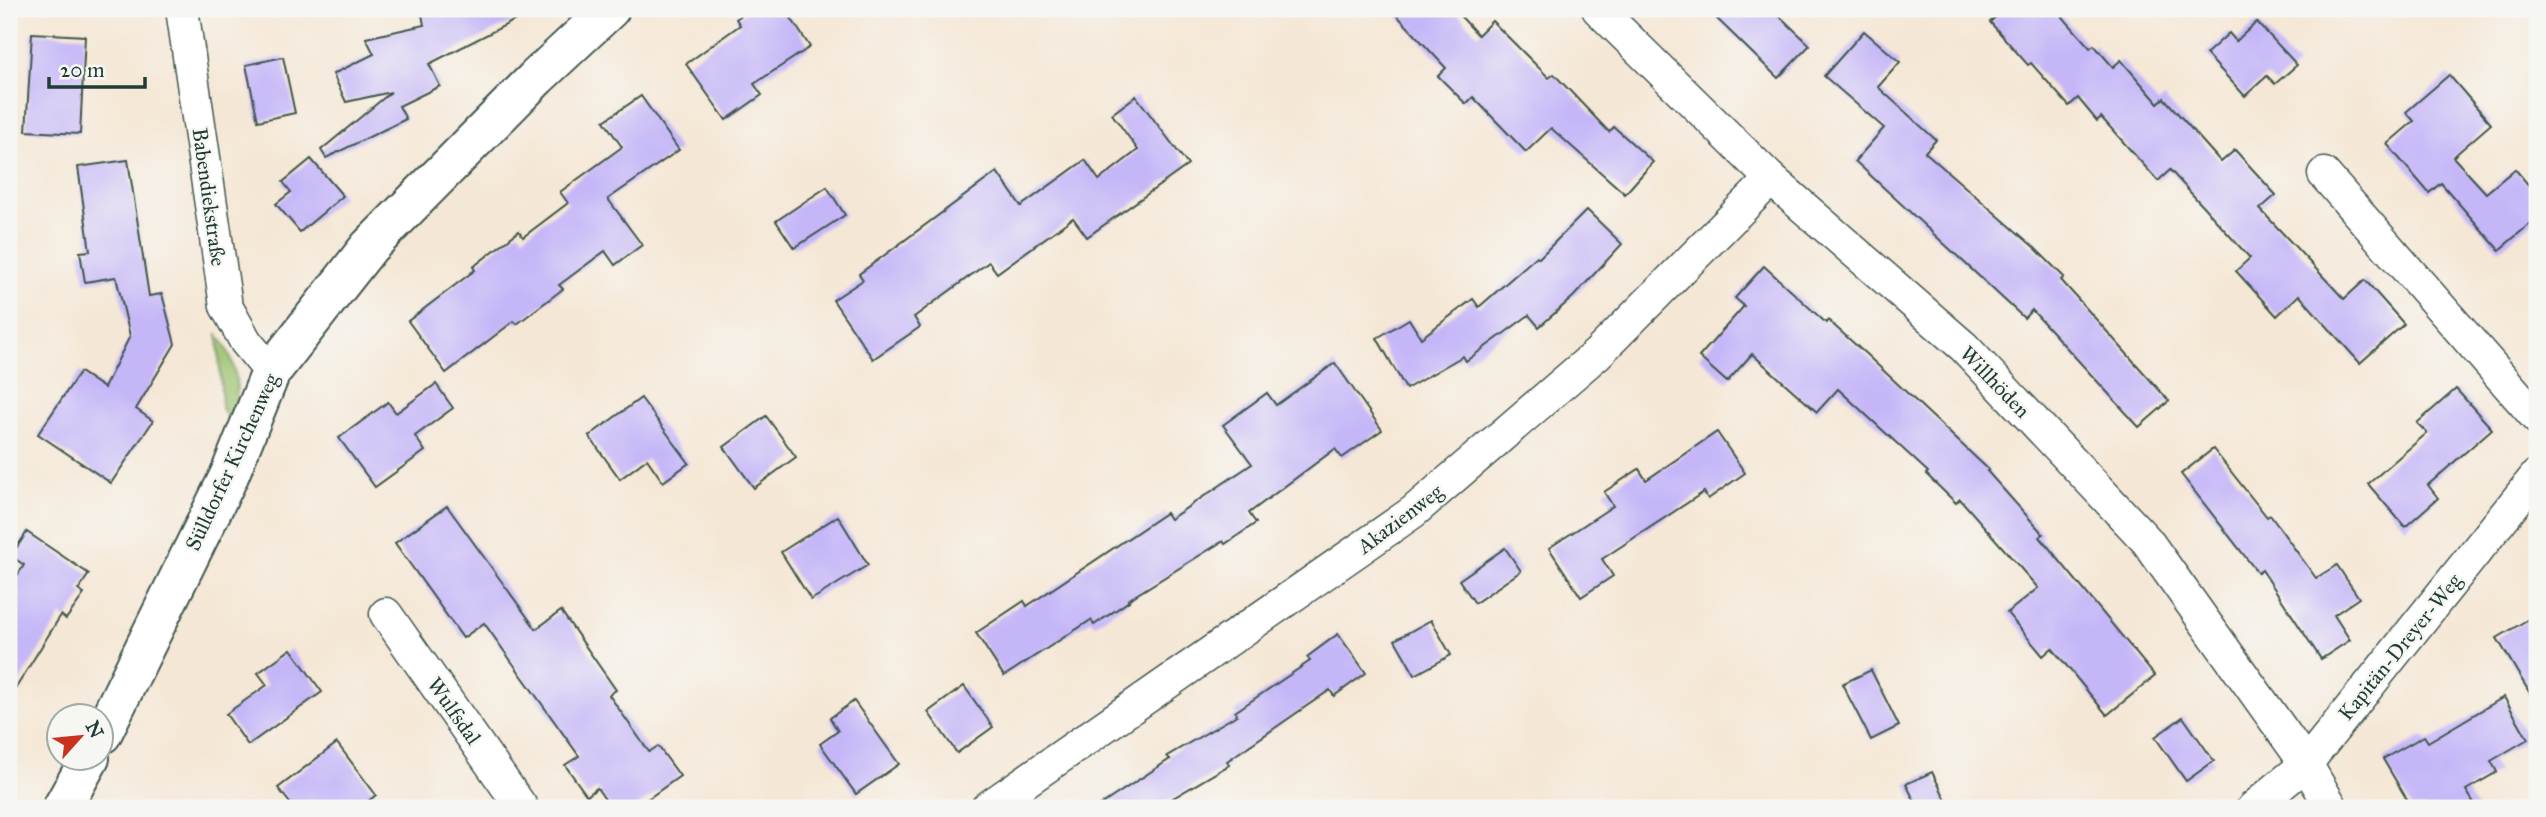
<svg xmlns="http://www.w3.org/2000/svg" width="2546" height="817" font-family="'IM FELL Great Primer',serif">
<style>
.green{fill:#9ac06b;stroke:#5c7e50;stroke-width:2}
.building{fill:#c5b6f8}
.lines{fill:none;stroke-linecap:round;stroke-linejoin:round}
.street-casing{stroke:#3f564c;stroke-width:35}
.secondary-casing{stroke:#3f564c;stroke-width:42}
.street{stroke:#fff;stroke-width:32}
.secondary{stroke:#fff;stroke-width:38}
.labels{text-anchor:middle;stroke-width:5;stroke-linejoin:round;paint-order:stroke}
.street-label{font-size:21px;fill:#1f3d34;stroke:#f6f6f2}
</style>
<rect width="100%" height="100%" fill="#f6f6f2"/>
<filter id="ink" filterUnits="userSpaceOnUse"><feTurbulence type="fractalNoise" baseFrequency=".0143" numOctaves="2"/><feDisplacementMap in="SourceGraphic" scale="14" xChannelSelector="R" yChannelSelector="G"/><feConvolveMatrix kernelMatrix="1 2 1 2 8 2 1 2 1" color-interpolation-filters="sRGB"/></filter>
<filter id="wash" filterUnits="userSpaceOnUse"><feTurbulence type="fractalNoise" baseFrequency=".00686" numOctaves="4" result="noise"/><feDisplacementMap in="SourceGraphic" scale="28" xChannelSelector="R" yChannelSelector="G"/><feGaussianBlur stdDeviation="1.57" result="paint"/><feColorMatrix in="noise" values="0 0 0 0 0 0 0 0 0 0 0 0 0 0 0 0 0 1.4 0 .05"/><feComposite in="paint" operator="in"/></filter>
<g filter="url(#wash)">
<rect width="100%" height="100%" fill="#f5e7d5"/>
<!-- green -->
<path class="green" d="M218,335c17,22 25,56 13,83l-4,-1 -5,-9z"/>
<g id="blocks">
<!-- building -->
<g class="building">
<polygon points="421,9 537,9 429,64 440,86 399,106 406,119 326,158 321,150 391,92 346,102 333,74 374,54 366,38 424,25"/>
<polygon points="750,9 785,9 810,47 754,84 762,95 726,120 686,64 740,25 736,19"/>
<polygon points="1391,9 1454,9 1478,35 1492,21 1549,78 1554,74 1609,132 1614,127 1653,162 1625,194 1551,128 1526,152 1473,97 1466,104 1438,76 1446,68"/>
<polygon points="1707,9 1772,9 1810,45 1778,78"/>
<polygon points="2005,9 2056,9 2090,48 2094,45 2113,67 2121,60 2158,103 2164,98 2221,162 2235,150 2276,195 2260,209 2344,299 2365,280 2404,324 2360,363 2299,295 2277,316 2236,271 2250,258 2170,170 2158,181 2101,117 2097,121 2078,98 2069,106 2031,63 2028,65 1990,22"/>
<polygon points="2257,22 2297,65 2275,84 2267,76 2245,96 2206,54 2229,33 2236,41"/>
<polygon points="1864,31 1900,62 1878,87 1936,140 1925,152 2035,248 2064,277 2061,280 2169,401 2139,427 2032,310 2024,318 1855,161 1884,128 1824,76"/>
<polygon points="32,33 85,36 80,134 26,131"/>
<polygon points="283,57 295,113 258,121 246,65"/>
<polygon points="2449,75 2491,124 2453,157 2486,193 2515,169 2537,195 2537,218 2499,250 2441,183 2429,193 2387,144 2414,121 2406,112"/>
<polygon points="641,96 679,150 608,199 642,245 615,265 605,251 559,285 563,289 517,324 514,321 446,373 408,321 475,270 473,267 519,231 523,237 568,203 560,192 622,147 604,121"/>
<polygon points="1136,96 1188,165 1087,237 1073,218 997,273 989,262 914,317 920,327 873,359 833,300 863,280 859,274 997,172 1021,206 1085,160 1099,180 1138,150 1112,114"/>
<polygon points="311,159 343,196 300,232 276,204 291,192 283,182"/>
<polygon points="128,160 149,296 162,294 175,344 136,409 153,421 111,483 38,434 80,372 104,388 130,336 116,277 85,282 80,252 90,251 78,167"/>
<polygon points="827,187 845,215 794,248 776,221"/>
<polygon points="1587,210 1622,244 1573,297 1539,327 1529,315 1466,361 1463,356 1406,389 1377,338 1409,319 1421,338 1473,299 1479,307 1537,256 1539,258"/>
<polygon points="1764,266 1826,323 1828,320 1868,356 1989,470 1987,471 2043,534 2040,537 2155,676 2107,715 2052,648 2043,656 2007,613 2038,588 1960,499 1956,503 1926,474 1928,472 1838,389 1817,412 1752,354 1727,382 1699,357 1744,306 1735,298"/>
<polygon points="1335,363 1382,430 1342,458 1335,449 1249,513 1256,523 1225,544 1223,541 1128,600 1129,601 1094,625 1091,620 1004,676 976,633 1024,601 1027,606 1166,513 1170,519 1252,464 1223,425 1267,393 1276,405"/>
<polygon points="436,384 453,408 415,436 425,451 375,487 339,438 388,402 396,413"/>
<polygon points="2456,389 2492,429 2428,485 2438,498 2405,527 2368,484 2427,433 2417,423"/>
<polygon points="641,398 689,463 663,482 647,459 620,479 589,436"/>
<polygon points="766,416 796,457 754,488 724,447"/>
<polygon points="1717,432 1745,473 1708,499 1704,492 1602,559 1613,576 1581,597 1549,548 1613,506 1604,492 1639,469 1646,480"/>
<polygon points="2213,449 2267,517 2270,515 2316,578 2337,565 2359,598 2334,615 2350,640 2321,659 2262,570 2258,573 2181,474"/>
<polygon points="447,506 536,629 561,611 616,690 609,695 649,752 658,746 680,776 635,808 611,808 597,788 587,796 565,765 579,756 484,623 463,638 395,543"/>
<polygon points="838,516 868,565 811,600 781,552"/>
<polygon points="27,532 89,574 78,590 84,594 66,619 61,615 9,699 9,588 24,565 11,556"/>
<polygon points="1505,548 1521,571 1475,603 1459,580"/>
<polygon points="2537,614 2537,705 2497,638"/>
<polygon points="1431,620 1451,655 1415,675 1395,640"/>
<polygon points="1338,634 1366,673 1334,696 1330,690 1227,761 1229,765 1156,808 1096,808 1170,759 1167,756 1237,715 1235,712 1310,661 1307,657"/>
<polygon points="291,649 322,692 248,745 226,714 267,685 258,673"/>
<polygon points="1871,670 1899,726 1871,740 1842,684"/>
<polygon points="964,686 993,727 957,753 928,712"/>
<polygon points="2504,697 2528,739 2491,761 2497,772 2466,790 2477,808 2412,808 2383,759 2424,736 2428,742"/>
<polygon points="854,701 899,764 856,794 820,744 838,731 830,718"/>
<polygon points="2183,717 2214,761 2186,781 2155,737"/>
<polygon points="337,743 376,795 359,808 294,808 278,788"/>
<polygon points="1932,772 1950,808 1918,808 1906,784"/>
</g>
</g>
</g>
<g filter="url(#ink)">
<use href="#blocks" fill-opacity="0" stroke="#3f564c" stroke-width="2"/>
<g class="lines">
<defs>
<g id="street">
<polyline points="182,9 226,306 246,342 271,372"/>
<polyline points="1598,9 1771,179 1964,347 2147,541 2306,764 2332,808"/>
<polyline points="2324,174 2537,418"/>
<polyline points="386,614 522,808"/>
<polyline points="987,808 1413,512 1597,354 1771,179"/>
<polyline points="2253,808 2306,764 2537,475"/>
</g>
<g id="secondary">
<polyline points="102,734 229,476 271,372 369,247 537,77 610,9"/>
<polyline points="62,808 90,758"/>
</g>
</defs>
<!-- street casing -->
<use href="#street" class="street-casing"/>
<!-- secondary casing -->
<use href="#secondary" class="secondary-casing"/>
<!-- street -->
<use href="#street" class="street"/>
<!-- secondary -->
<use href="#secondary" class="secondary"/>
</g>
</g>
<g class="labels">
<!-- street labels -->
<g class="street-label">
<text transform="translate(209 197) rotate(82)" y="7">Babendiekstraße</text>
<text transform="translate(1995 382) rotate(46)" y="7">Willhöden</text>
<text transform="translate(232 462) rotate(-65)" y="7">Sülldorfer Kirchenweg</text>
<text transform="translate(1400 519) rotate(-37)" y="7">Akazienweg</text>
<text transform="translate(2400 647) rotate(-51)" y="7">Kapitän-Dreyer-Weg</text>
<text transform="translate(454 711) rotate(55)" y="7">Wulfsdal</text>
</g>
</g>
<!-- margin -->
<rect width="2546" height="817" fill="none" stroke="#f6f6f2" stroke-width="35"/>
<!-- north arrow -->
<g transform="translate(80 737) rotate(63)"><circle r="33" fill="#f6f6f2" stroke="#a0aca6" stroke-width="2"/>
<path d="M0-5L12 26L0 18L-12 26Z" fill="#c8321e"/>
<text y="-10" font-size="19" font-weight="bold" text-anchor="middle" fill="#1f3d34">N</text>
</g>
<!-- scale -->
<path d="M49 77v10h96v-10" fill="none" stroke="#1f3d34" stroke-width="3.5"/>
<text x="60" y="77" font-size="21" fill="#1f3d34" stroke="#f6f6f2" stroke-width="5" paint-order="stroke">20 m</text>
</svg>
